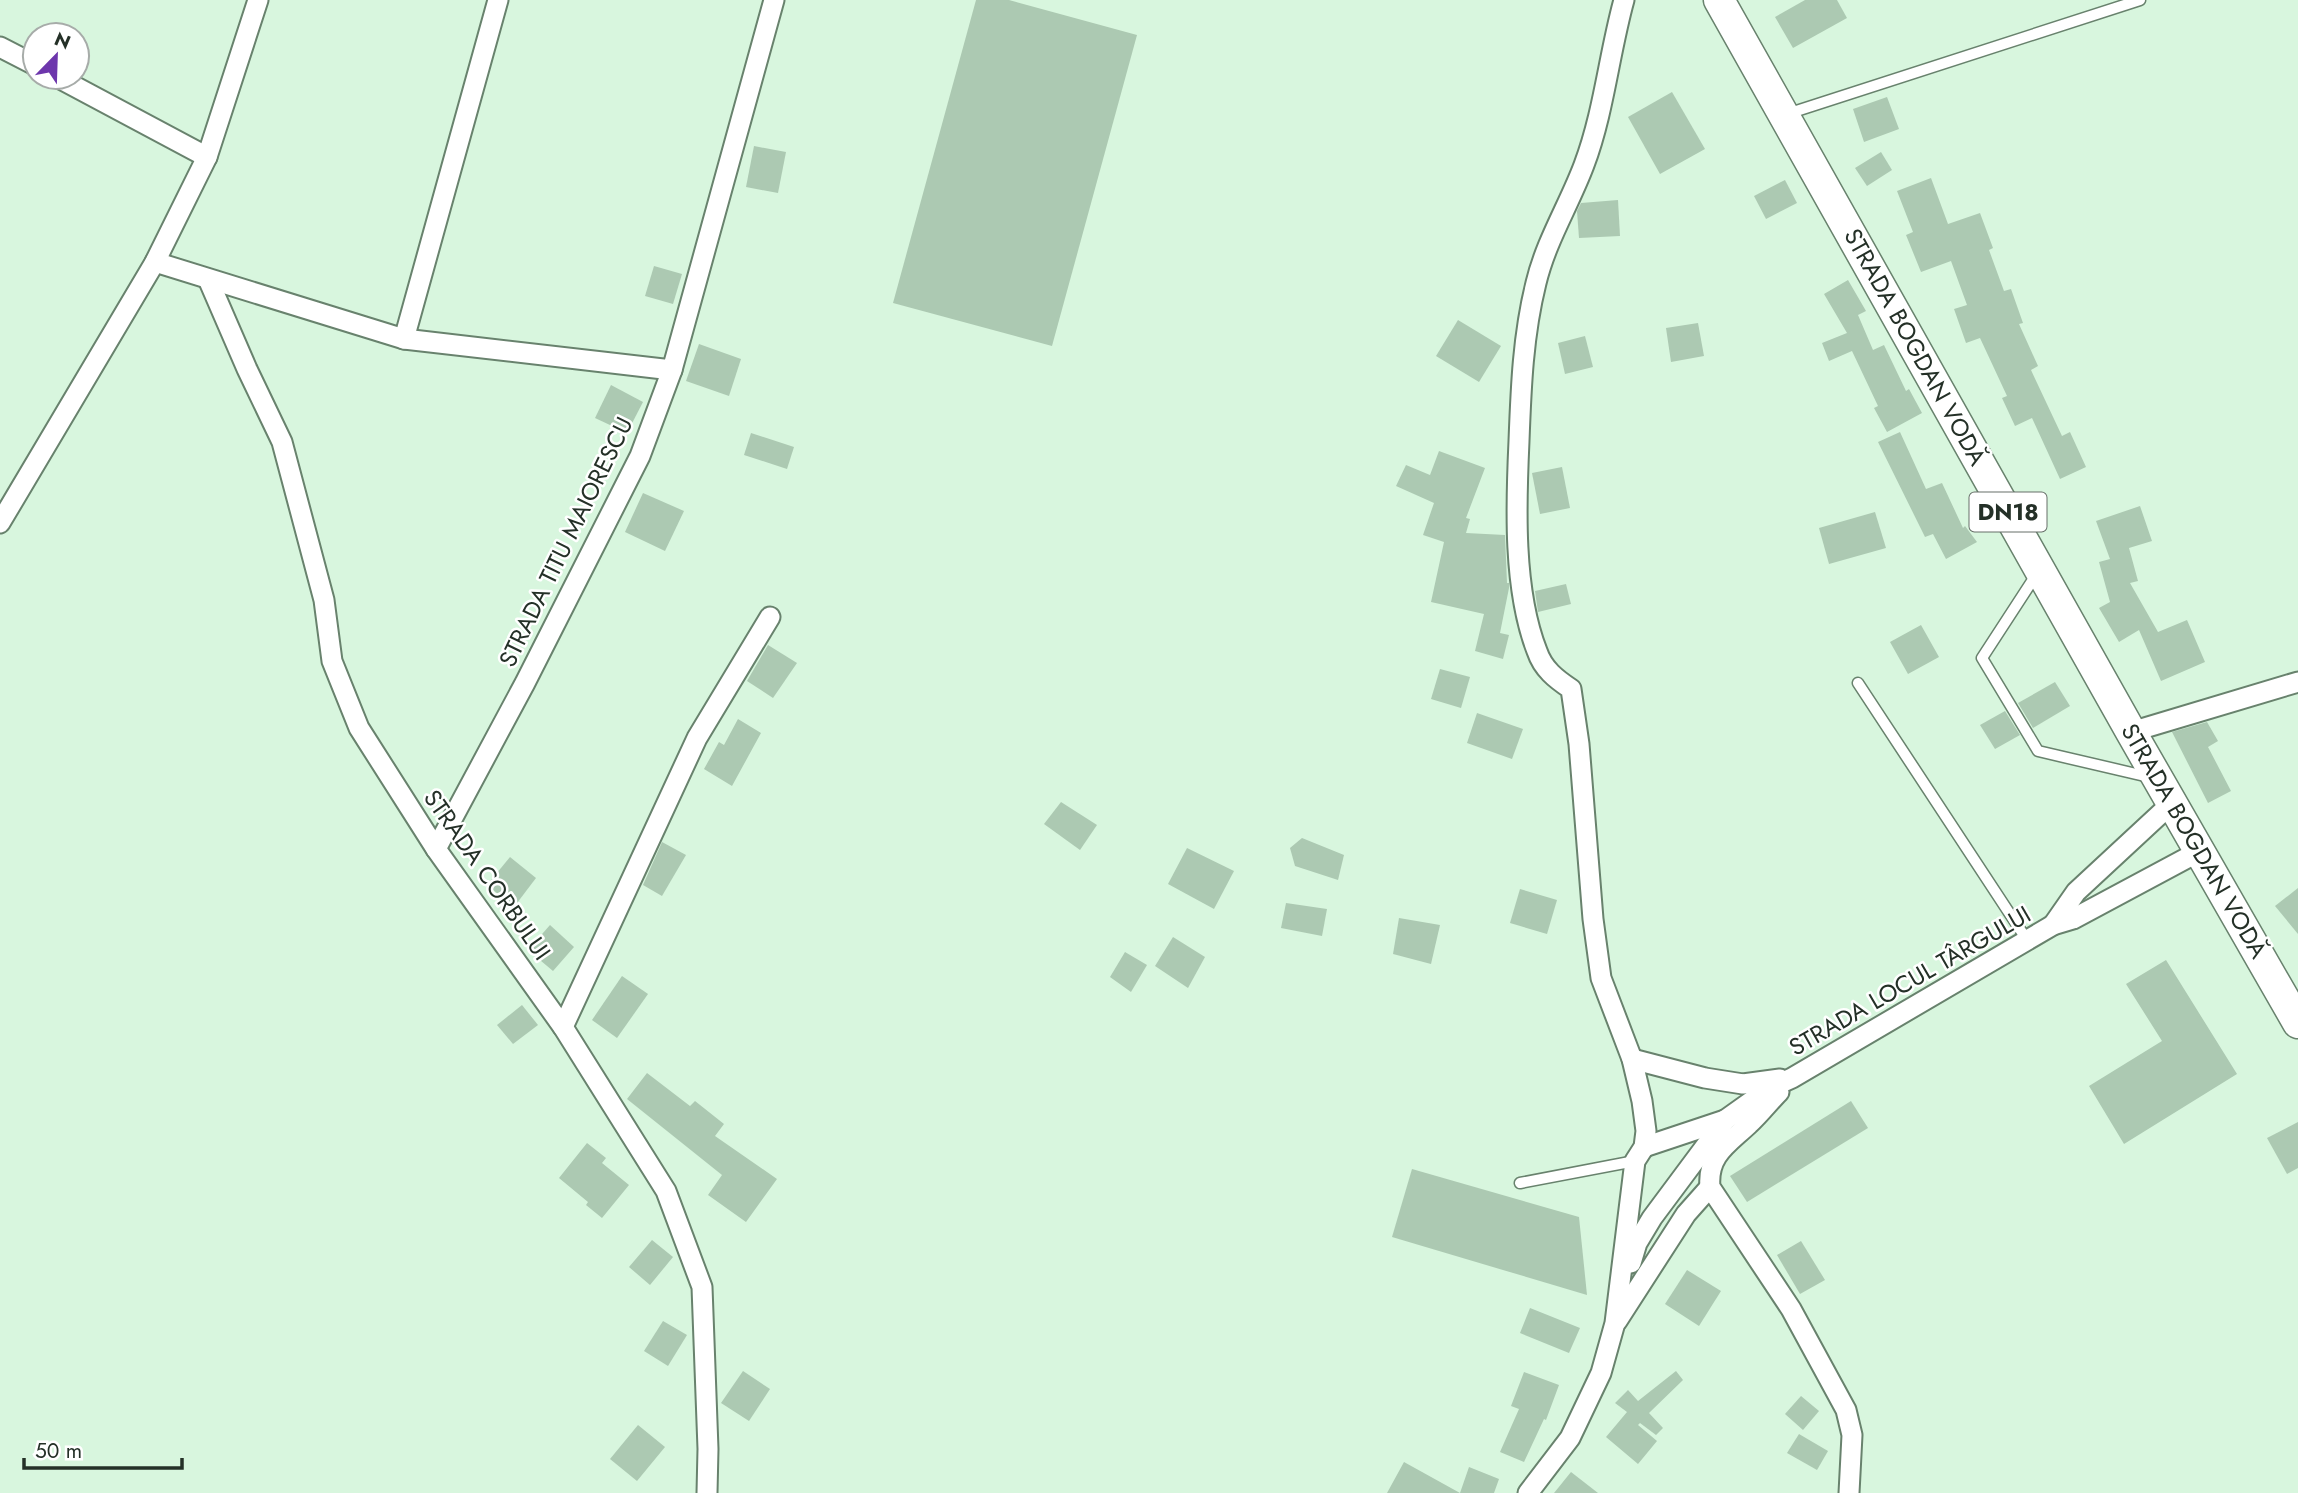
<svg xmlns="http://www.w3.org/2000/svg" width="2298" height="1493" font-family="Jost,sans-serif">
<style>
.building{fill:#acc9b2}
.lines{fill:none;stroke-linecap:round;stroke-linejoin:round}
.lane-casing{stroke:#68826d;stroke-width:13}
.street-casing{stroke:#68826d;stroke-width:23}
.primary-casing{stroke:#68826d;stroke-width:33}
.lane{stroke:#fff;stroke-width:10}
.street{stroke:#fff;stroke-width:19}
.primary{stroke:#fff;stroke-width:30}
.labels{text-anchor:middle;stroke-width:5;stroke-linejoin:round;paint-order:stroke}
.shield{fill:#fff;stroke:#666e68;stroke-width:2}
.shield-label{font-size:23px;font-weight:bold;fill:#243027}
.street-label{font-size:24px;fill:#243027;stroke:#fff}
</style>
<rect width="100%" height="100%" fill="#d8f6de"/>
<!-- building -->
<g class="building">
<polygon points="976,0 1009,0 1137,35 1052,346 893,303"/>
<polygon points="1805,0 1837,0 1847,18 1793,48 1775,17"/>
<polygon points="1672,92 1705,149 1660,174 1628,117"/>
<polygon points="1887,97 1899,129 1864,142 1853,109"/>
<polygon points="754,146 786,152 778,193 746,187"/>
<polygon points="1881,152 1892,170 1867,186 1855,168"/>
<polygon points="1931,178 1948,224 1980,213 1993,248 1989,250 2004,291 2011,289 2023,323 2019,324 2038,366 2031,370 2062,436 2070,432 2086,467 2060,479 2032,418 2015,426 2002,398 2007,396 1980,338 1966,343 1954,309 1967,305 1951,261 1921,272 1906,235 1913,232 1897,191"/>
<polygon points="1785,180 1797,203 1766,219 1754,196"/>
<polygon points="1618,200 1620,236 1579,238 1577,211 1581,203"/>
<polygon points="654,266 682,274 673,304 645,296"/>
<polygon points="1848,280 1866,311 1858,315 1873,350 1884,345 1906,391 1909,389 1922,413 1887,432 1874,408 1878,406 1852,351 1829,361 1822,343 1847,333 1824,294"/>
<polygon points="1458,320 1501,346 1479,382 1436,356"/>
<polygon points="1698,323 1704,356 1671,362 1666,328"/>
<polygon points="1585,336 1593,367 1565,374 1558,343"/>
<polygon points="699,344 741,359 729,396 686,381"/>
<polygon points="611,385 643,402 627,433 595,418"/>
<polygon points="1900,432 1926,489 1942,483 1963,528 1965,526 1977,542 1946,559 1933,534 1925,537 1878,442"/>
<polygon points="751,433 794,447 787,469 744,455"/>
<polygon points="1439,451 1485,468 1466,518 1470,519 1466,533 1505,535 1507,583 1509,583 1509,588 1500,633 1509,635 1503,659 1475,651 1484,614 1431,602 1444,542 1423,535 1434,503 1396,486 1406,465 1430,475"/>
<polygon points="1562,467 1570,508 1540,514 1532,473"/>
<polygon points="643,493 684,511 665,551 625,532"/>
<polygon points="2140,506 2152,541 2129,548 2138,581 2130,583 2158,632 2187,620 2205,662 2161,681 2139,630 2119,642 2099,608 2110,602 2099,562 2110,559 2096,521"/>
<polygon points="1875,512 1886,548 1829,564 1819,528"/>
<polygon points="1566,584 1571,604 1538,612 1535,591"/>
<polygon points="1921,625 1939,657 1908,674 1890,642"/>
<polygon points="768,645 797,663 773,698 747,681"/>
<polygon points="1440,669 1470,677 1461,708 1431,699"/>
<polygon points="2055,682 2070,706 2033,728 2018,703"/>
<polygon points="2005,711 2020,735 1995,749 1980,725"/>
<polygon points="1477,713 1523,729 1512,759 1467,743"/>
<polygon points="738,719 761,733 732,786 704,769 719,742 724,745"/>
<polygon points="2207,722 2218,741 2208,747 2231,791 2208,803 2172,732"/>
<polygon points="1061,802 1097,825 1080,850 1044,824"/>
<polygon points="1302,838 1344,855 1338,880 1295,866 1290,848"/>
<polygon points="662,842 686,855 662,896 643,885"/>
<polygon points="1187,848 1234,871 1214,909 1168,884"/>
<polygon points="510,857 536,878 514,907 487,885"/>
<polygon points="2298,888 2298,934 2275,906"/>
<polygon points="1520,889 1557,900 1547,934 1510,923"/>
<polygon points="1286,903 1327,909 1322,936 1281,928"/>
<polygon points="1399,918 1440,925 1431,964 1393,954"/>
<polygon points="550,925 574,947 553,971 528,950"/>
<polygon points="1173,937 1205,957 1188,988 1155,966"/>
<polygon points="1125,952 1147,965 1131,992 1110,977"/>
<polygon points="2166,960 2237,1074 2124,1144 2089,1086 2162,1041 2126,984"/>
<polygon points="622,976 648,994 617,1038 592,1020"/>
<polygon points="522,1005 538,1025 513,1044 497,1025"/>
<polygon points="647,1073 690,1106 695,1101 724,1124 715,1136 777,1179 746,1222 708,1195 722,1175 627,1099"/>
<polygon points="1851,1101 1868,1128 1747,1202 1730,1176"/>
<polygon points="2298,1122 2298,1168 2287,1174 2267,1138"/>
<polygon points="587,1143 606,1158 602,1163 629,1185 602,1218 586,1205 588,1202 559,1178"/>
<polygon points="1412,1169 1579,1217 1587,1295 1392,1237"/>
<polygon points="652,1240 673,1257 650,1285 629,1267"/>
<polygon points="1801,1241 1825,1280 1800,1294 1777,1255"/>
<polygon points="1687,1270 1721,1291 1699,1326 1665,1304"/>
<polygon points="1530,1308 1580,1328 1569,1353 1520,1333"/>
<polygon points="663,1321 687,1335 668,1366 644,1351"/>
<polygon points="743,1371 770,1389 749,1421 721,1403"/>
<polygon points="1676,1371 1683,1380 1649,1413 1663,1428 1656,1435 1640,1423 1638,1425 1657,1441 1638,1464 1606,1437 1627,1412 1615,1403 1628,1390 1638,1401"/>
<polygon points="1524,1372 1559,1385 1546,1420 1544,1419 1524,1462 1500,1452 1519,1409 1511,1406"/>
<polygon points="1801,1396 1819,1411 1803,1430 1785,1414"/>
<polygon points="638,1425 665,1447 637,1481 610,1459"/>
<polygon points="1799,1434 1828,1451 1817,1470 1787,1453"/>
<polygon points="1404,1462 1460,1493 1469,1467 1499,1479 1494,1493 1387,1493"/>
<polygon points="1571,1472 1598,1493 1554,1493"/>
</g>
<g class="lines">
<defs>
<g id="lane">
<polyline points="1787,114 2140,0"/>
<polyline points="2036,575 1982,658 2038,751 2149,777"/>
<polyline points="1858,683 2027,940"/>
<polyline points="1520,1183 1635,1161"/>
</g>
<g id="street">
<polyline points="0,47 35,65"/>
<polyline points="57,77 207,157"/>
<polyline points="155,262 404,339 672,370"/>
<polyline points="208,279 247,369 282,442 324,600 332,661 359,728 436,849 563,1027 666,1191 702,1287 708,1449 707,1493"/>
<polyline points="404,339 498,0"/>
<polyline points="0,523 155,262 207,157 258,0"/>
<polyline points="2131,732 2298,682"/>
<polyline points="436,849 525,683 640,456 672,370 774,0"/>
<polyline points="2053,925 2076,892 2172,803"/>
<polyline points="563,1027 697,738 770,617"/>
<polyline points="1632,1059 1705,1078 1743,1084 1780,1079"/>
<path d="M1779,1092c-10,10 -19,22 -30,32 -21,20 -42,31 -39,63l81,122 55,101 6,25 -3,58"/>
<polyline points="1644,1147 1725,1120"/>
<polyline points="1631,1263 1637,1243 1652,1218 1725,1120 1770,1088 1792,1078 2053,925 2073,919 2200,851"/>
<polyline points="1617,1321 1686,1214 1710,1187"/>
<path d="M1528,1493l42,-55 31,-65 14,-50 20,-162 9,-14 2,-16 -4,-30 -10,-42 -31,-81 -8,-59 -14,-175 -8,-55c-15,-10 -28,-20 -34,-38 -24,-61 -21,-146 -18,-210 2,-54 4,-106 17,-158 10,-42 33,-78 48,-118 20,-53 25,-111 40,-165"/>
</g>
<polyline id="primary" points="1719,0 2131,732 2298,1023"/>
</defs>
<!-- lane casing -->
<use href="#lane" class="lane-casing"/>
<!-- street casing -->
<use href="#street" class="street-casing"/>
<!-- primary casing -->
<use href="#primary" class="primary-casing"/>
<!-- lane -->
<use href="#lane" class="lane"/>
<!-- street -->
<use href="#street" class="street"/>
<!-- primary -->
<use href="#primary" class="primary"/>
</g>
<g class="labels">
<!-- shield labels -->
<rect class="shield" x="1969.5" y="492.5" width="77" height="39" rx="5"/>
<g class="shield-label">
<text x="2008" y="520">DN18</text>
</g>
<!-- street labels -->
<g class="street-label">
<text transform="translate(1915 347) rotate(61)" y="8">STRADA BOGDAN VODĂ</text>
<text transform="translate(566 542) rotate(-64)" y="8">STRADA TITU MAIORESCU</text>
<text transform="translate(2194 841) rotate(60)" y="8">STRADA BOGDAN VODĂ</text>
<text transform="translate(487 875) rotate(55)" y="8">STRADA CORBULUI</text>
<text transform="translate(1910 981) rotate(-30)" y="8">STRADA LOCUL TÂRGULUI</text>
</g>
</g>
<!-- north arrow -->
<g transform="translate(56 56) rotate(23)"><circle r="33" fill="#ffffff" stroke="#a7aca9" stroke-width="2"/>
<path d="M0-5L12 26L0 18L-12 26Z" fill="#6d36ac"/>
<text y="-10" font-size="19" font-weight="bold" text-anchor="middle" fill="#243027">N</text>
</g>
<!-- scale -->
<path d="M24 1458v10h158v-10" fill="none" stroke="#243027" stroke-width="3.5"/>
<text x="35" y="1458" font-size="21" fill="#243027" stroke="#ffffff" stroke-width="5" paint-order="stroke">50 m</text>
</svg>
